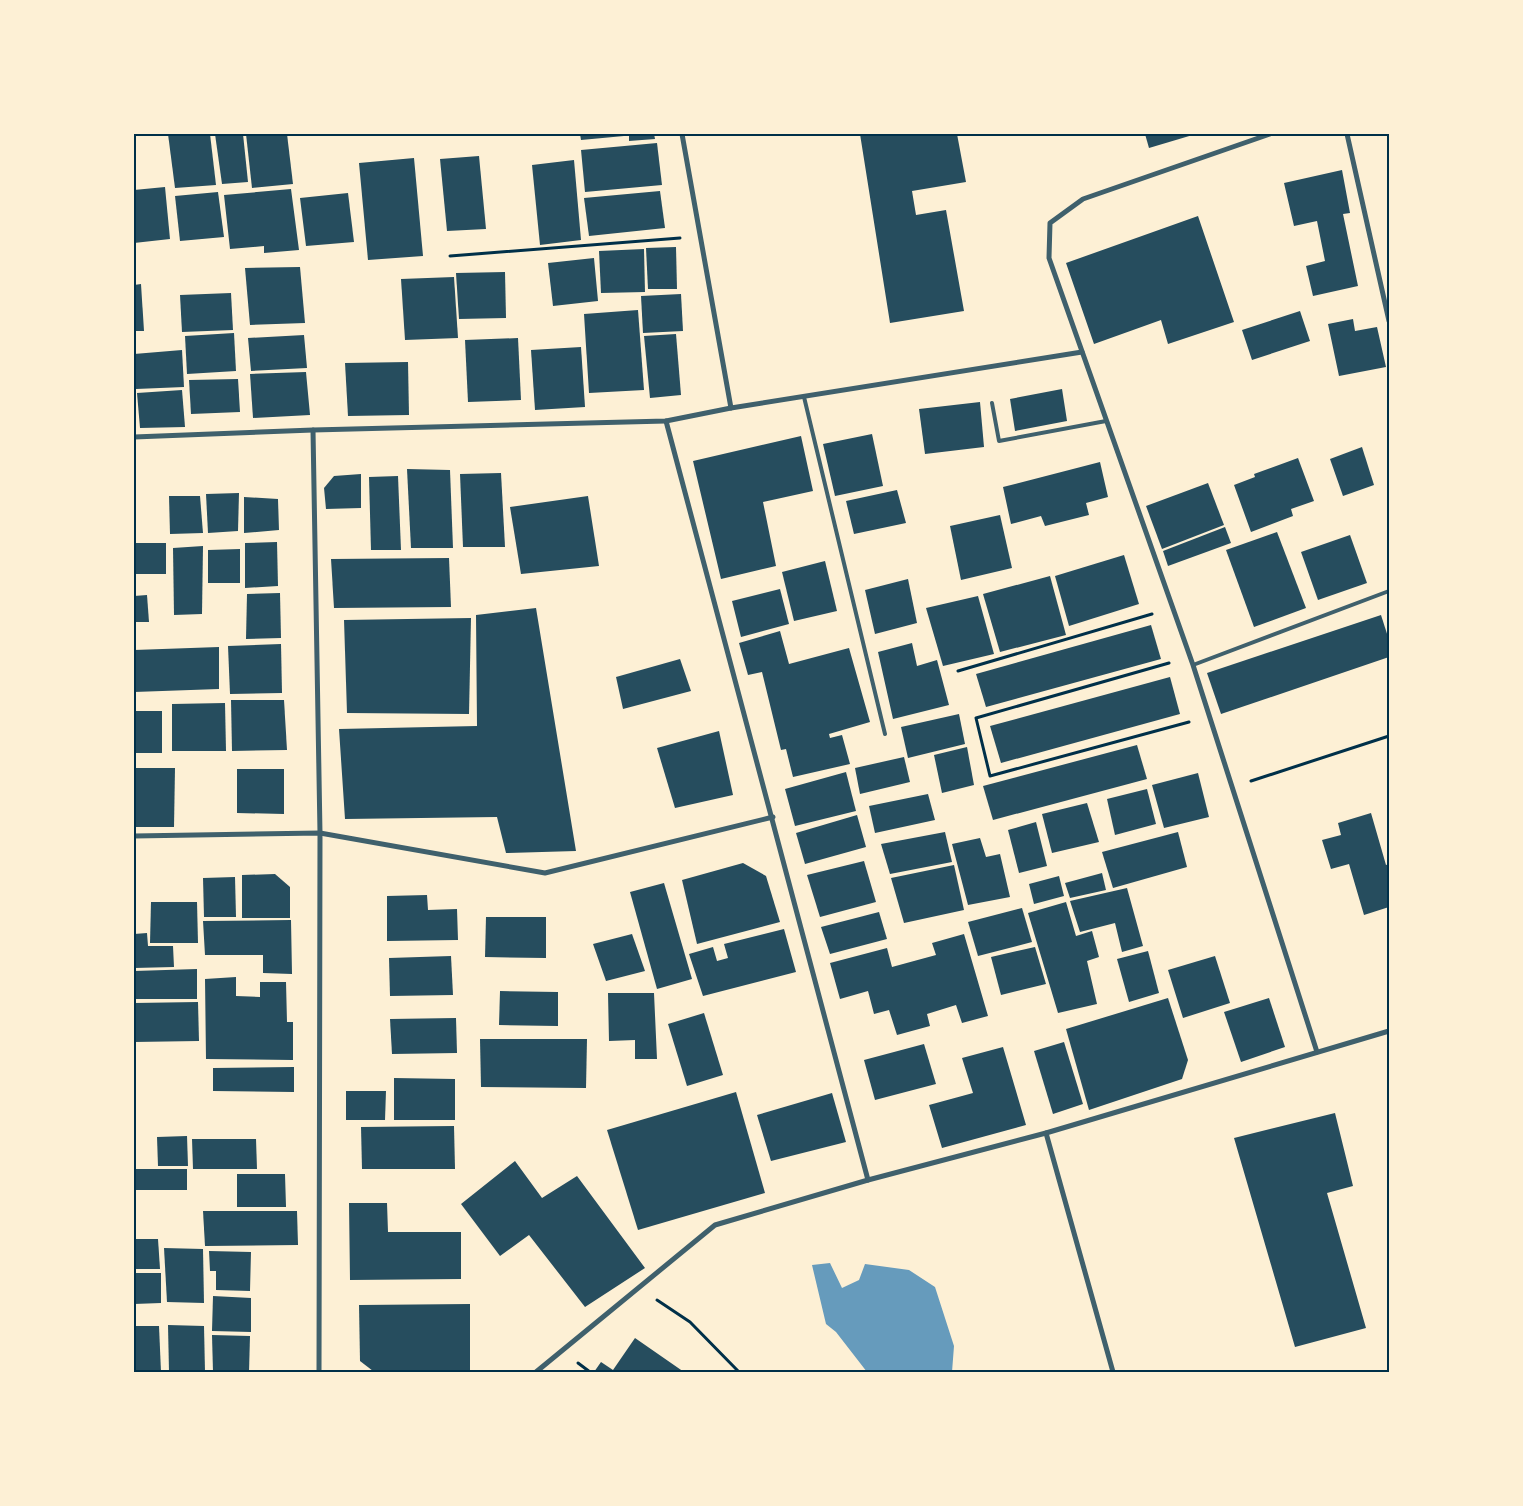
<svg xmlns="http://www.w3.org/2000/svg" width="1523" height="1506" font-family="Cabin,sans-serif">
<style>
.water{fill:#669bbc}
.building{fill:#264d5e}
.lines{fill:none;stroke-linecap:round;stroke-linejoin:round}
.path{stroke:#003049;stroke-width:3}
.service{stroke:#3f606c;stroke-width:4}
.minor{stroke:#3f606c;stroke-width:5}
.neatline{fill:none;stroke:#003049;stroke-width:2}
</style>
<rect width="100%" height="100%" fill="#fdf0d5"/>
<!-- water -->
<polygon class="water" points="830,1263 842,1288 859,1280 865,1264 909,1270 935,1287 954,1346 952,1372 867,1372 836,1332 826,1324 812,1265"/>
<!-- building -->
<g class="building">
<polygon points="168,134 210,134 216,185 175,188"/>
<polygon points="215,134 243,134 248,182 222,184"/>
<polygon points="246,134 287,134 293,184 252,188"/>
<polygon points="580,134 623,134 624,136 581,140"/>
<polygon points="629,134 654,134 655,139 629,141"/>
<polygon points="860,134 957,134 966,182 912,191 916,215 946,210 964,311 890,323"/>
<polygon points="1145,134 1196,134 1149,148"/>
<polygon points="657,143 662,185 585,192 581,150"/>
<polygon points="479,156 486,229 447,231 440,159"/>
<polygon points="414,158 423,256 368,260 359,163"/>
<polygon points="574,160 581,240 540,245 532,165"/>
<polygon points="1342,170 1350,213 1343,214 1358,286 1313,296 1306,266 1325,261 1317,221 1294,226 1284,183"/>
<polygon points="165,187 170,239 134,243 134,190"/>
<polygon points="291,189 299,250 264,253 264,246 230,249 224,195"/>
<polygon points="660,191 665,228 589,236 584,198"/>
<polygon points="218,192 224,237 180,241 175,196"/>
<polygon points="348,193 354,242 306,246 300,198"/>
<polygon points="1198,216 1234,322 1168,344 1161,320 1094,344 1066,263"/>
<polygon points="676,247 677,289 648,289 646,248"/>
<polygon points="644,249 645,292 601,293 599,251"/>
<polygon points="594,258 598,301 553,306 548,263"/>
<polygon points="300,267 305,323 250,325 245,268"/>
<polygon points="505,272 506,318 459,319 456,273"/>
<polygon points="454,277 458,338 405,340 401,279"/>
<polygon points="141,284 144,331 134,331 134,285"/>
<polygon points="231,293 233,330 182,332 180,295"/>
<polygon points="681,294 683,331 643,333 641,296"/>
<polygon points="638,310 644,390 589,393 584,314"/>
<polygon points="1300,311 1310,341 1252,360 1242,330"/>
<polygon points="1353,319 1355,331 1377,327 1386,367 1339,376 1328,324"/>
<polygon points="234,333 236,371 187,374 185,336"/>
<polygon points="676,334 681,395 650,398 644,336"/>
<polygon points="304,335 307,368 251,371 248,338"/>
<polygon points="518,338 521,400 468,402 465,340"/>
<polygon points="581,347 585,407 535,410 531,350"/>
<polygon points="182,350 184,387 136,389 134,354"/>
<polygon points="408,362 409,415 348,416 345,363"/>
<polygon points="306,372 310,415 253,418 250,374"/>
<polygon points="238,379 240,412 191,414 189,380"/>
<polygon points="1062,389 1067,421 1015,431 1010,399"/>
<polygon points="182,390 185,427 140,428 137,393"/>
<polygon points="980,402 984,447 925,454 919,409"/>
<polygon points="872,434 883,486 835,496 823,444"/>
<polygon points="801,436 813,491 763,502 776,566 721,579 693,461"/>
<polygon points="1362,447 1374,485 1343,496 1330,459"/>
<polygon points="1298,458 1314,501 1291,509 1293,516 1251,532 1234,485 1255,477 1254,474"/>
<polygon points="1100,462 1108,497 1086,503 1089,515 1045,526 1041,516 1011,524 1003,487"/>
<polygon points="407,469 450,470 453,548 411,548"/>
<polygon points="501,473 505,547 463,547 460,474"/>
<polygon points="361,474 361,508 326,509 324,488 334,476"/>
<polygon points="398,476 401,550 371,550 369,477"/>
<polygon points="1208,483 1224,525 1162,549 1146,506"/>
<polygon points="897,490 906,523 854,534 846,501"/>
<polygon points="239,493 238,531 208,533 206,494"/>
<polygon points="169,496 200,496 203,533 170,534"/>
<polygon points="588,496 599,566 521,574 510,507"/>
<polygon points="244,497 278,499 279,530 244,533"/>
<polygon points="1000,515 1012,568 961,580 950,526"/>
<polygon points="1225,527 1231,543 1168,566 1163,551"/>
<polygon points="1277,532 1306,608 1254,627 1226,550"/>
<polygon points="1350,535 1367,583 1318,600 1301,552"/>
<polygon points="277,542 278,586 245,588 245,543"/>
<rect x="134" y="543" width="32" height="31"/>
<polygon points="203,546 202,614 174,615 173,548"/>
<polygon points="240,549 240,583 208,583 208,550"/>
<polygon points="1124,555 1139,604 1069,626 1055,576"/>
<polygon points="449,558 451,607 334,608 331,559"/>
<polygon points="825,561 837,611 794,621 782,572"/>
<polygon points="1050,576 1066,635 1000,652 983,594"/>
<polygon points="908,579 917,623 875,634 865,590"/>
<polygon points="780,589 789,624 741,637 732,601"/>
<polygon points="280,593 281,638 246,639 247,594"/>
<polygon points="147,595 149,622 134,622 134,596"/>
<polygon points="978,596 994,654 943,666 926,608"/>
<polygon points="536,608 576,851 506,853 497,817 345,819 339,729 477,726 476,615"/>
<polygon points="1381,615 1389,640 1389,657 1221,714 1207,673"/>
<polygon points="471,618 469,714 347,713 344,620"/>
<polygon points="1151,625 1161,659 986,707 976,674"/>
<polygon points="780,631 789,664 849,648 870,722 829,734 830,738 842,735 850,764 793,777 786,749 781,750 762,672 748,675 739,643"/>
<polygon points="912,643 917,666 937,660 949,705 893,719 878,652"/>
<polygon points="281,644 282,693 230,694 228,646"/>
<polygon points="219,647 219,689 134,692 134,650"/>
<polygon points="680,659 691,691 623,709 616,677"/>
<polygon points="1170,677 1180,714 1001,763 990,726"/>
<polygon points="231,700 284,700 287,750 232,751"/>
<polygon points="225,703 226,751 172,751 172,704"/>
<rect x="134" y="711" width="28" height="42"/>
<polygon points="959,714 965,744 908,758 901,727"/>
<polygon points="719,731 733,795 675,808 657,748"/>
<polygon points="1137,745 1147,779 993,820 983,786"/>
<polygon points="967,747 974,785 942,793 934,755"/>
<polygon points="904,757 910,782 860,794 855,768"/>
<polygon points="134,768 175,768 174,827 134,827"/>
<polygon points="237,769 284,769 284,814 237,813"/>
<polygon points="846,772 856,811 795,826 785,789"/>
<polygon points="1198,773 1209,817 1164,828 1152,785"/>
<polygon points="1147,789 1156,824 1115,835 1107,799"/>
<polygon points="928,794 935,820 875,833 869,806"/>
<polygon points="1087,803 1099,842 1052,853 1042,814"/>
<polygon points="1371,813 1386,865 1389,864 1389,907 1364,915 1349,864 1331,869 1322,840 1341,835 1338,823"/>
<polygon points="857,815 866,847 805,864 796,833"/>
<polygon points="1036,822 1047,866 1019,873 1008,830"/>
<polygon points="945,832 952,862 890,874 881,844"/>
<polygon points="1178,832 1187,867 1113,888 1102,852"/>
<polygon points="980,838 986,857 1000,854 1010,897 968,905 952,844"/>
<polygon points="864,861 876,902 820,917 807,875"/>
<polygon points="743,863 766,876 780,922 697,944 682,880"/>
<polygon points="954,865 964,910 904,923 891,878"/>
<polygon points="1102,873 1106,890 1070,898 1065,883"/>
<polygon points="275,874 290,887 290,918 242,918 242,875"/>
<polygon points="1059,876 1064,896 1034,904 1029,884"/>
<polygon points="235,877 236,917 204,917 203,878"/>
<polygon points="664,883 692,979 657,989 630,892"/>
<polygon points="1127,888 1143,946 1122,952 1115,923 1080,932 1070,901"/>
<polygon points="427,895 428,910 457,909 458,940 387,941 387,896"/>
<polygon points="151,902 197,902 198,943 150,943"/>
<polygon points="1066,902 1076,936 1092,931 1099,957 1087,961 1097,1004 1058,1013 1028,913"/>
<polygon points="1022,908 1032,942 978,956 968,922"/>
<polygon points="879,912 887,939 830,954 821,927"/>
<polygon points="486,917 546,917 546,958 485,957"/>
<polygon points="291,920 292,974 263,973 263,955 205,955 203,921"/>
<polygon points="784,929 796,972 703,996 689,954 713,947 717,961 728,958 724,944"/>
<polygon points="147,933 148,946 173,946 174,967 134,968 134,934"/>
<polygon points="632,934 645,971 606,981 593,944"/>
<polygon points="964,934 988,1016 962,1023 956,1005 927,1014 930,1026 897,1035 889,1010 874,1014 868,991 840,999 830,963 887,948 892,967 936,955 932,943"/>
<polygon points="1035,947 1046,984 1001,995 991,957"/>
<polygon points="1148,951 1159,993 1129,1002 1117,959"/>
<polygon points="451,956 453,995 390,996 389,958"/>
<polygon points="1215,956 1230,1003 1183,1018 1168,970"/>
<polygon points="197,969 197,999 134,999 134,971"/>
<polygon points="236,977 236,996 260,997 260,982 286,982 287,1022 293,1022 293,1060 206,1059 205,979"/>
<polygon points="500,991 558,992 558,1026 499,1025"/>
<polygon points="608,993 654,993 657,1059 635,1059 635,1040 609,1041"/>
<polygon points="1168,998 1188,1060 1182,1079 1089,1110 1066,1029"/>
<polygon points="1269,998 1285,1047 1241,1062 1224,1012"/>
<polygon points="198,1002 199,1041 134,1042 134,1003"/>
<polygon points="704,1013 723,1075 687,1086 668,1024"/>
<polygon points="456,1018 457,1053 392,1054 390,1019"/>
<polygon points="480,1039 587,1039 586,1088 481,1087"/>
<polygon points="1064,1042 1083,1104 1053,1114 1034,1051"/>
<polygon points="924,1044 936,1084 875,1100 864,1060"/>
<polygon points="1003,1047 1026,1125 942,1148 929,1105 973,1093 962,1058"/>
<polygon points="294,1067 294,1092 213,1091 213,1068"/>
<polygon points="394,1078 455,1079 455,1120 394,1120"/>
<polygon points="346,1091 386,1091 385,1120 346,1120"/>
<polygon points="736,1092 765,1193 638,1230 607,1130"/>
<polygon points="832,1093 846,1142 771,1161 757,1115"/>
<polygon points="1335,1113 1353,1186 1327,1193 1366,1328 1295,1347 1234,1138"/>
<polygon points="454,1126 455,1169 362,1169 361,1127"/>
<polygon points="187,1136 188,1166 158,1166 157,1137"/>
<polygon points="192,1139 256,1139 257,1169 193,1169"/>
<polygon points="515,1161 542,1198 577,1176 645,1268 585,1307 529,1235 500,1256 461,1204"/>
<rect x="134" y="1169" width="53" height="21"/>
<polygon points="237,1174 285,1174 286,1207 237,1207"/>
<polygon points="349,1203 387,1203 388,1232 461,1232 461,1279 350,1280"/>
<polygon points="203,1211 297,1211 298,1245 205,1246"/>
<polygon points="134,1239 158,1239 160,1269 134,1269"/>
<polygon points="164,1248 203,1249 204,1303 167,1302"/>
<polygon points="209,1251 251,1252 250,1291 216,1290 216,1271 210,1271"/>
<polygon points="134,1273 161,1273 161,1303 134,1304"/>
<polygon points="213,1296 251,1298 251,1332 212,1331"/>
<polygon points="470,1304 470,1370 373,1371 360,1361 359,1305"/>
<polygon points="168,1325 204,1326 205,1372 169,1372"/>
<polygon points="134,1326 159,1326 161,1372 134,1372"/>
<polygon points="212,1335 250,1336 249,1372 213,1372"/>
<polygon points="635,1338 684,1372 594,1372 601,1362 613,1370"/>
</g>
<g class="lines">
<!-- path -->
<g class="path">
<polyline points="450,256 680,238"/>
<polyline points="1169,663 976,718 990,776 1189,722"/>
<polyline points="958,671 1152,614"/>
<polyline points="1251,781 1389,736"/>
<polyline points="657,1300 690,1322 739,1372"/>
<polyline points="578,1363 590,1372"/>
</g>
<!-- service -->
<g class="service">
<polyline points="804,397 885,734"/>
<polyline points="992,403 999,441 1106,421"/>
<polyline points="1389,513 1389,514"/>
<polyline points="1193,665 1389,591"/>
</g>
<!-- minor -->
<g class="minor">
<polyline points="682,134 731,408"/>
<polyline points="1270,134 1083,199 1050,223 1049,258 1193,665 1317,1052"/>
<polyline points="1347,134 1389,321"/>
<polyline points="666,421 868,1180"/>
<polyline points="313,430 320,833 319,1372"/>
<polyline points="134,437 313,430 666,421 731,408 1082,352"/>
<polyline points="134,836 320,833 545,873 773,817"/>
<polyline points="1046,1133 1113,1372"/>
<polyline points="536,1372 715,1225 868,1180 1046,1133 1389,1031"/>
</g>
</g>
<!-- border -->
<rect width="1523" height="1506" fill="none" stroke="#fdf0d5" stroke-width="270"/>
<rect x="135" y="135" width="1253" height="1236" class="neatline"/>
</svg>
